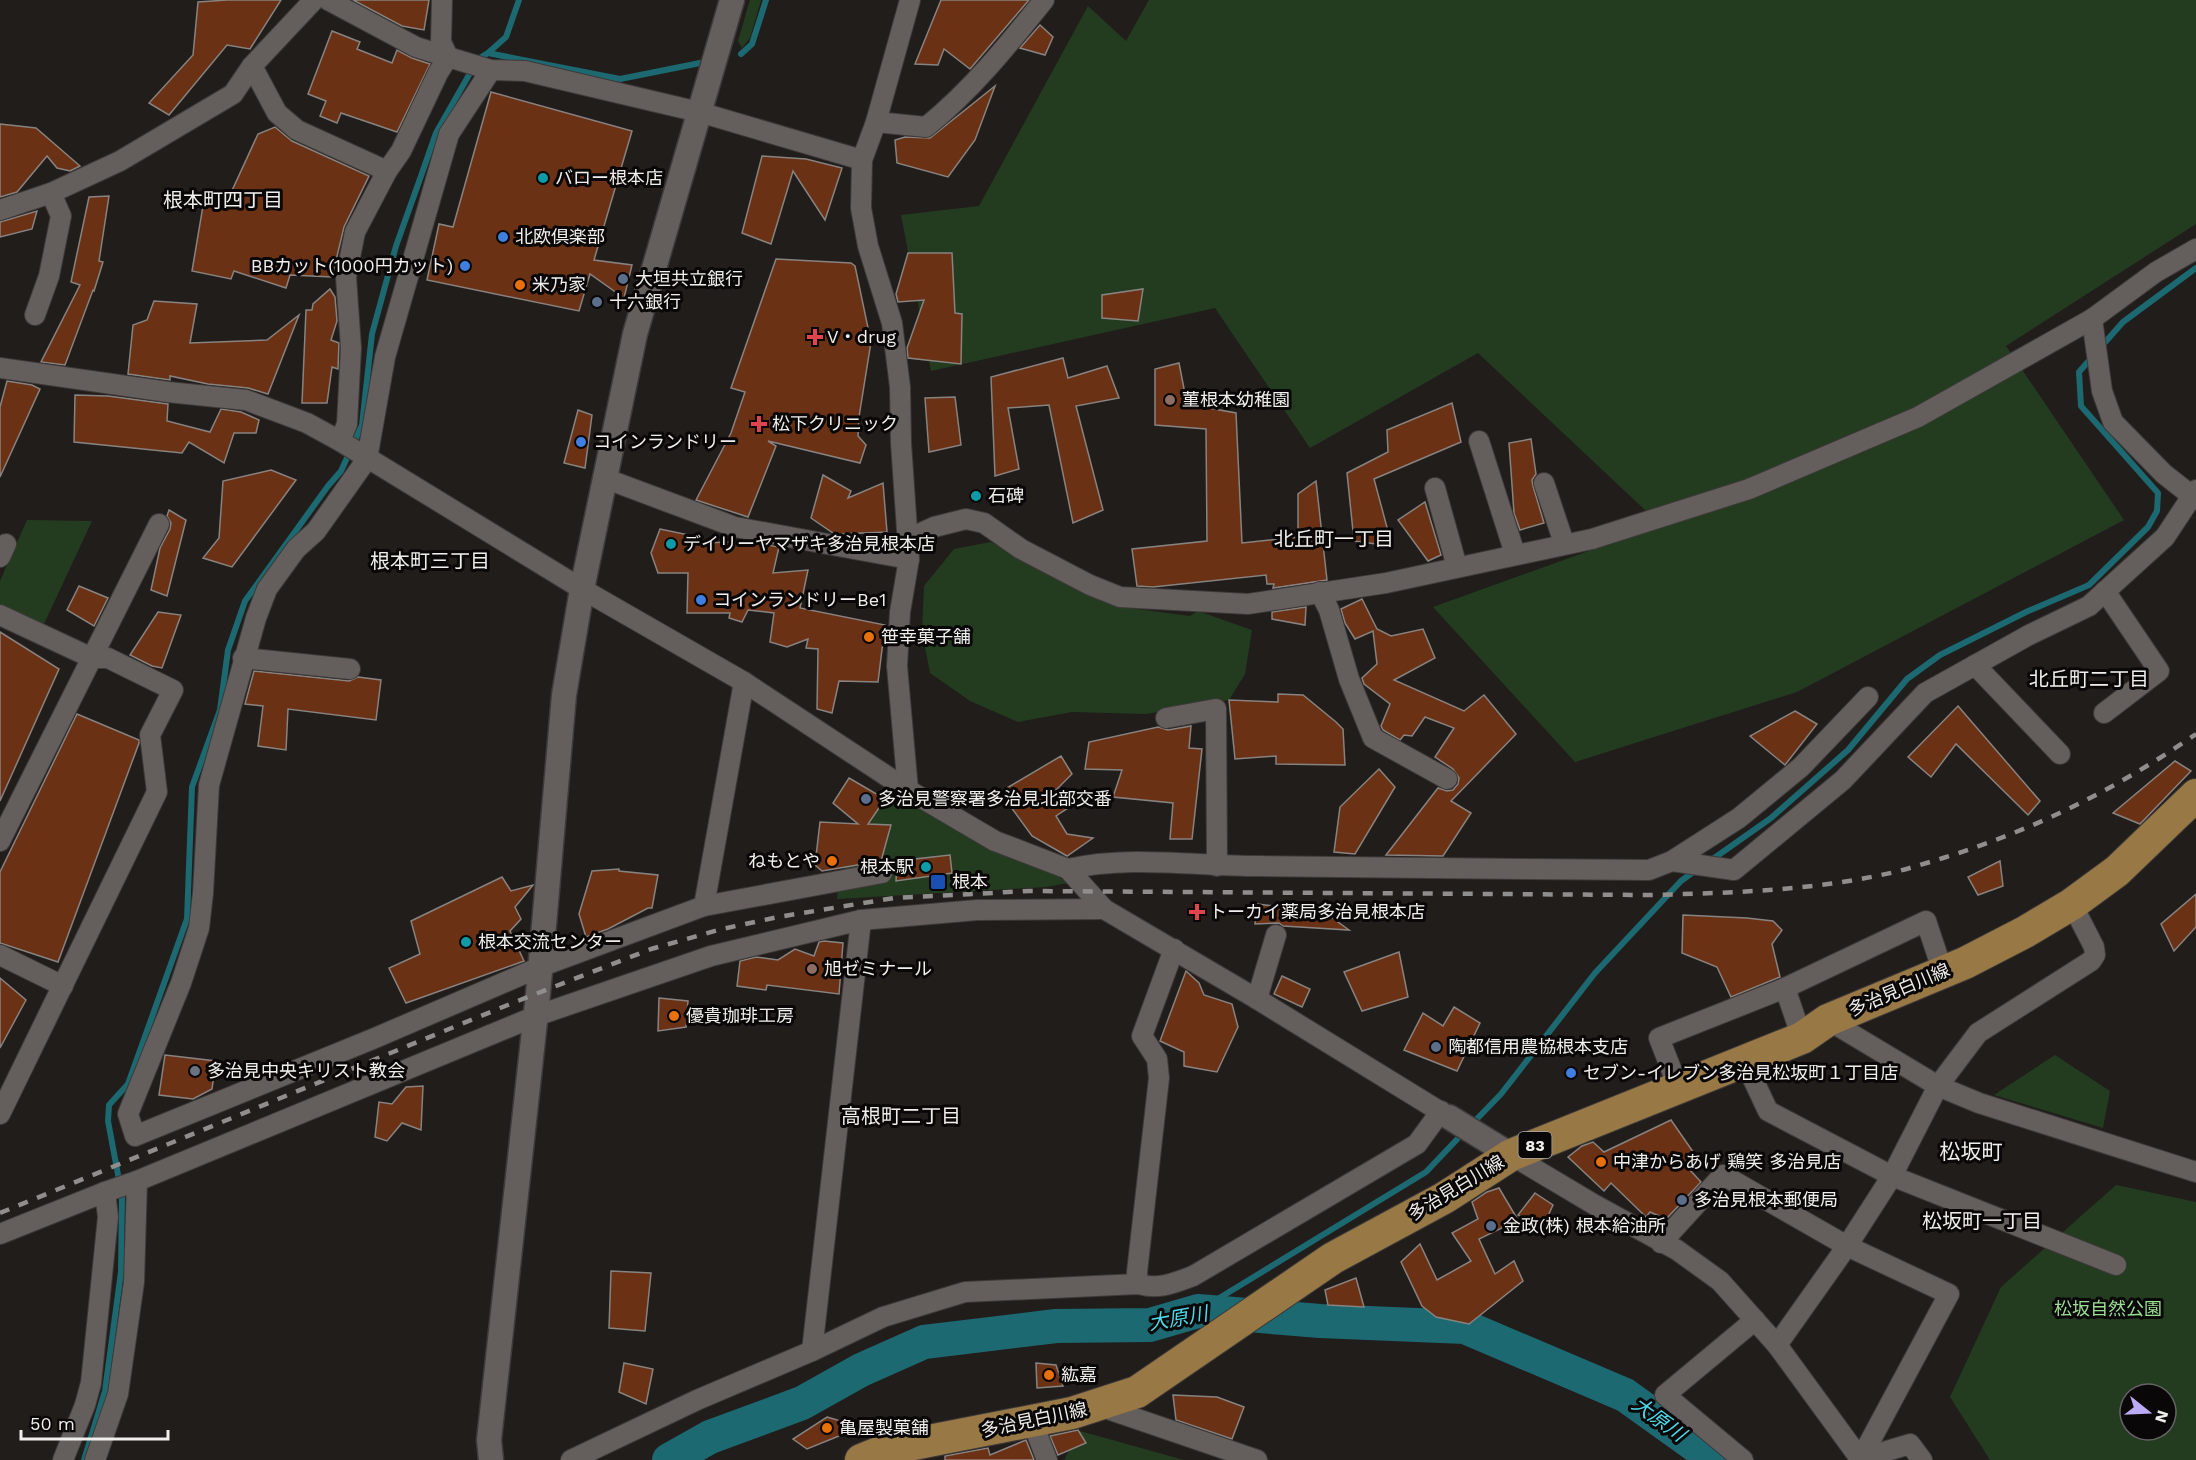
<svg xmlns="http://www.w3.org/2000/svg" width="2196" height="1460" font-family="'Work Sans','Noto Sans JP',sans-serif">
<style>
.green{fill:#233c20;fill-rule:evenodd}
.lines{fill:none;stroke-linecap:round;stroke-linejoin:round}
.stream{stroke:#1c6971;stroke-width:6}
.river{stroke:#1c6971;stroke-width:34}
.building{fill:#6a3115;stroke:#888380;stroke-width:1.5}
.minor-casing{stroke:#3d3a39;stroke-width:22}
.tertiary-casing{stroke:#3d3a39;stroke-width:27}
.primary-casing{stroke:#3d3a39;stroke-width:34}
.minor{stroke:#645f5d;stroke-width:20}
.tertiary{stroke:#645f5d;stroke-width:24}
.primary{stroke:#987844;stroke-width:32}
.rail{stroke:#908e8c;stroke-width:4.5;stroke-dasharray:10 10;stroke-linecap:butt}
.culture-dot{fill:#0f9aa8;stroke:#090707;stroke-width:2}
.shop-dot{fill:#3f7fe0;stroke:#090707;stroke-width:2}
.service-dot{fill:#5c6f8a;stroke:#090707;stroke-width:2}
.food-dot{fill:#e8710a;stroke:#090707;stroke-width:2}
.health-dot{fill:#e0444e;stroke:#090707;stroke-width:2}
.education-dot{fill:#8d6e63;stroke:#090707;stroke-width:2}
.transit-dot{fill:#1a4fb4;stroke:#090707;stroke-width:2}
.worship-dot{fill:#6b7280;stroke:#090707;stroke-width:2}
.labels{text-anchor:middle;stroke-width:6;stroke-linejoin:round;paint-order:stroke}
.shield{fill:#090707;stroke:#aba9a7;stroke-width:1.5}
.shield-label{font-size:16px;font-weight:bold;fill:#f0eeec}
.poi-label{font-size:18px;fill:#f0eeec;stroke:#090707;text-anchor:start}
.street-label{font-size:18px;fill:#f0eeec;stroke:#090707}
.park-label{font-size:18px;fill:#9bde94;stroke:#090707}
.neighbourhood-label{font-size:20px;fill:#f0eeec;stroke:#090707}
.water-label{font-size:20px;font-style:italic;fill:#4bdaea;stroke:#090707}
.quarter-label{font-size:21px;fill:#f0eeec;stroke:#090707}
</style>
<rect width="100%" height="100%" fill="#211d1b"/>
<!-- green -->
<g class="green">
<polygon points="750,0 761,0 750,38 742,48 738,41"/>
<polygon points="1149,0 2196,0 2196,224 2006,346 2124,520 1797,692 1575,762 1433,607 1661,525 1478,353 1310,448 1215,308 931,371 901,215 979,206 1088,6 1126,41"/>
<polygon points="27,520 92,521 43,626 0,606 0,581"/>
<polygon points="991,542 1087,594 1122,607 1190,616 1198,611 1252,630 1245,674 1229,700 1146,714 1072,712 1018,722 970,701 930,673 922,632 924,586 954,549"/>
<polygon points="888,789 923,811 1047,869 1068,883 1046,887 837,899 839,877"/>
<polygon points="2055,1055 2110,1091 2103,1128 1994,1095"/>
<path d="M2116,1185l80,17v258h-206l-40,-63 51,-110zM2130,1394h36v36h-36z"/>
<polygon points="1080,1431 1184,1460 1064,1460"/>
</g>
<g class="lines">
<!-- stream -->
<g class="stream">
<polyline points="488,53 506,37 519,0"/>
<polyline points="741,54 752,44 766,0"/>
<polyline points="2100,348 2123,322 2196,268"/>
<polyline points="1710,861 1771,818 1848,750 1907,679 1940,655 2026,612 2089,585 2148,527 2157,511 2158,493 2081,406 2079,372 2093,356"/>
<polyline points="1471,1125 1501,1094 1595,973 1681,881 1696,870"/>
<polyline points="1198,1311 1426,1172 1464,1132"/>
<polyline points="84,1460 105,1391 121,1272 122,1196 108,1121 109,1105 128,1084 187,919 192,787 220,710 228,650 245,601 328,486 341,471 362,425 372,334 396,246 421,176 436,133 478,59 488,53 620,79 700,63"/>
</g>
<!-- river -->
<polyline class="river" points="669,1460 710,1437 802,1403 861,1370 924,1342 1056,1326 1150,1325 1198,1311 1320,1321 1465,1327 1625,1395 1716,1460"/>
</g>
<!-- building -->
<g class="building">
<polygon points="227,0 281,0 250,49 227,45 169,115 149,103 193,55 198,2"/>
<polygon points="353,0 429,0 424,30 402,26"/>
<polygon points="941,0 1029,0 970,69 944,49 938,65 915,64"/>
<polygon points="1040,25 1053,37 1045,55 1020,48"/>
<polygon points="332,31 360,42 357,49 392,63 397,50 412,58 430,64 397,132 341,113 337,123 320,116 326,101 308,94"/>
<polygon points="995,86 975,140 948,177 897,163 895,140 905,137 930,138"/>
<polygon points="491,92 632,131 594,260 632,265 624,298 590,274 579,311 427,280 439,224 453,227"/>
<polygon points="0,124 36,128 80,166 70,171 57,168 47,156 17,192 0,197"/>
<polygon points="275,127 292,141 369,176 344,227 332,277 290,275 286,288 234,271 231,279 192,271 204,200 229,197 258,134"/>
<polygon points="762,156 806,159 842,168 825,220 793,171 771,244 742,233"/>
<polygon points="109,196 99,261 103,262 94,291 93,290 65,365 41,362 80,285 71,282 89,197"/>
<polygon points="37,211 32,229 0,237 0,222"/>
<polygon points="908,253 952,253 955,313 962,314 961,364 908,358 907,348 924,300 898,302 896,294"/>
<polygon points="776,259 851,263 855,266 871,342 859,417 858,436 866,445 860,463 768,441 776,446 748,517 696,500 731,433 745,392 731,388"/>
<polygon points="330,289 335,297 337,321 331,340 339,343 338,369 332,367 327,403 302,403 306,310 312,310 313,304"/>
<polygon points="1143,289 1138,321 1102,318 1102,295"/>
<polygon points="154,301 197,304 190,343 267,340 299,315 268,394 248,388 208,384 170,376 170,380 128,374 133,325 147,320"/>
<polygon points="1063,358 1068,378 1107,366 1119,398 1076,406 1103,510 1073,523 1049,405 1008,408 1019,469 995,476 991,377"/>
<polygon points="1179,363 1187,404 1236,413 1242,543 1298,537 1298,494 1316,481 1327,580 1273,588 1274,584 1267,584 1266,575 1153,587 1137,586 1132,549 1207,541 1206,429 1155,425 1155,369"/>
<polygon points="7,381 32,385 40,389 0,477 0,407"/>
<polygon points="75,395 108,396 168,404 167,421 210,432 221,409 241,412 259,420 256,433 234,433 224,463 189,442 182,453 74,442"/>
<polygon points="955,397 961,445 929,452 925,398"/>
<polygon points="1452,403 1461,442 1374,479 1392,546 1354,541 1347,473 1388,452 1387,430"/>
<polygon points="578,410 592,415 585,468 564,463"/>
<polygon points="1531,439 1536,474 1532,480 1533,486 1544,523 1520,530 1514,513 1509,443"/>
<polygon points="271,470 296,480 232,567 203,558 219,538 223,481"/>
<polygon points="823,475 851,491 848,498 883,483 887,532 839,534 833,533 811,518"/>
<polygon points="1425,502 1441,555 1428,561 1398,520"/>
<polygon points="169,510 186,520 167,596 151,590 160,548 170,529 171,523 167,516"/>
<polygon points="660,529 689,535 688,544 746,541 779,547 773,573 808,570 800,608 885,625 878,682 839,681 832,713 817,709 818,649 806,648 808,639 787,647 770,642 774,613 748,610 742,622 729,618 730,613 687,613 688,573 658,573 651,553"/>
<polygon points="79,586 108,598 94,626 67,610"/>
<polygon points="1362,599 1377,629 1391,636 1423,629 1435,658 1394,680 1464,711 1484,695 1516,734 1451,801 1471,813 1443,856 1386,855 1438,788 1447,791 1453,790 1458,784 1459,778 1453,769 1435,757 1454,728 1425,717 1412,736 1404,735 1400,740 1383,730 1381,726 1390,704 1364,684 1362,678 1377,664 1373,631 1355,639 1345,623 1341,609"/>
<polygon points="1306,607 1305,625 1272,619 1272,612"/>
<polygon points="158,612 181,615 162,668 152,666 130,655"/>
<polygon points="0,632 59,669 0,801"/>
<polygon points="254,671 349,681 358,677 381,680 376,720 288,709 286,750 258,746 263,706 245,704"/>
<polygon points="1278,694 1303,695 1336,722 1343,729 1345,765 1276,764 1276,756 1235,759 1229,700 1278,702"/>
<polygon points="1958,706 2040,801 2028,815 1956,744 1931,777 1908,757"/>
<polygon points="1795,711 1817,724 1785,765 1750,736"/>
<polygon points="77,714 139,740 139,743 58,962 0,943 0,872"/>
<polygon points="1191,726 1189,748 1202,749 1192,839 1170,839 1173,803 1113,797 1122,770 1085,769 1089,742 1158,727 1168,730"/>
<polygon points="1061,756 1072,774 1055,791 1068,808 1056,816 1067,834 1093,838 1067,856 1032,836 1000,792"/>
<polygon points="2175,761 2191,771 2140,824 2113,813"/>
<polygon points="1379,769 1395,787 1355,854 1334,852 1340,807"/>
<polygon points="849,778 885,799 868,824 891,825 881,861 822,871 815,865 820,822 858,824 833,803"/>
<polygon points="950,855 952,873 896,881 897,861"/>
<polygon points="2000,861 2003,886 1978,895 1968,877"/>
<polygon points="619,869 619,871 658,875 652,908 648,908 608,929 586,937 579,914 592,871"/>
<polygon points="502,877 511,891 533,885 515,907 521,919 510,931 524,961 406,1003 389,968 420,954 411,921"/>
<polygon points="2196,894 2196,927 2174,951 2161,924"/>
<polygon points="1257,904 1324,912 1349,930 1283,926 1279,923 1255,924"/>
<polygon points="1683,915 1747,918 1773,921 1782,930 1772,944 1780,977 1731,997 1717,967 1682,953"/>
<polygon points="824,941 843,943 839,994 767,985 766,990 737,986 740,961 756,957 778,960 795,949 814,956 819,942"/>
<polygon points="1399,952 1408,997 1362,1011 1344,972"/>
<polygon points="1186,971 1199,983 1204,995 1232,1004 1238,1027 1217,1072 1184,1066 1184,1052 1160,1041"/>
<polygon points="1282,976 1310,989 1302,1007 1274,994"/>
<polygon points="0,978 26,1000 0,1048"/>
<polygon points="659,998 688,1001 686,1027 658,1031"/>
<polygon points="1454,1007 1480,1023 1457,1071 1404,1050 1423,1013 1443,1026"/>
<polygon points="165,1055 216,1061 212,1089 193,1099 159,1095"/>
<polygon points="423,1086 421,1130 402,1123 387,1141 375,1137 379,1102 392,1104 406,1087"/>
<polygon points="1671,1120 1698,1159 1689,1169 1701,1182 1666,1219 1650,1212 1646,1217 1611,1183 1604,1191 1568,1157 1582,1146 1593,1142 1604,1152"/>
<polygon points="1499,1188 1518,1220 1479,1239 1495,1274 1514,1261 1523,1281 1469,1324 1436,1317 1422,1306 1401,1262 1420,1244 1437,1280 1471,1261 1452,1233 1478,1219 1472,1202 1487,1192"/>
<polygon points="1535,1193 1553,1205 1542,1229 1518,1215"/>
<polygon points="611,1271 651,1273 645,1331 609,1328"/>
<polygon points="1356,1278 1364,1307 1328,1305 1325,1290"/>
<polygon points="624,1363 653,1369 646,1404 619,1392"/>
<polygon points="1036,1363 1056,1365 1063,1386 1037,1388"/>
<polygon points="1173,1395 1217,1397 1244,1407 1232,1439 1176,1420"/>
<polygon points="827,1417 861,1427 807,1449 793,1439"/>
<polygon points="1078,1430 1086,1443 1058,1455 1050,1436"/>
<polygon points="1026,1440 1034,1460 945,1460 945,1456 988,1448 990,1455"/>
</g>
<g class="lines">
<defs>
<g id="minor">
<polyline points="328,0 416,47 448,57 491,70 525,71 699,112 862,160"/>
<polyline points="252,66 277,113 297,130 387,171"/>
<polyline points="491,70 449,134 385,357 367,459 316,531 296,549 267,589 256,618 209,785 203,893 199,928 181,983 128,1114 135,1136 375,1038 540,967 704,906 744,682"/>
<path d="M876,122l50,5c45,-36 82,-82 118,-127"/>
<polyline points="0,210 51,193 120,161 233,94 252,66 314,0"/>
<polyline points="35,315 49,276 61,216 51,193"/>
<polyline points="2092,319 2102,391 2113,422 2164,474 2196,499"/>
<polyline points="0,368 168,392 246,400 307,423 340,441 582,589 744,682 908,790 995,841 1068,869 1104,909 1257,999 1449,1117"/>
<polyline points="340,441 347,424 351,348 346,277 355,232 387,171 401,151 438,73 448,57 441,42 442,0"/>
<polyline points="1479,441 1515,554"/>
<polyline points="604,478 735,527 909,559"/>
<polyline points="1544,483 1564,543"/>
<polyline points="1435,488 1457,567"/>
<polyline points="908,539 934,527 966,519 984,523 1021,549 1090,585 1120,597 1248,604 1386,583 1592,539 1749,489 1918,417 2092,319 2156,272 2196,249"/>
<polyline points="0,557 6,544"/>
<polyline points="1320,592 1329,610 1349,679 1373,738 1447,779"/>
<polyline points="0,615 92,658 108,658 173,690 150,735 157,792 0,1114"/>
<polyline points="243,658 350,669"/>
<polyline points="1975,665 2060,754"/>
<polyline points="2104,713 2159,671 2105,591"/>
<polyline points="1166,718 1216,709 1217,866"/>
<polyline points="908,790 897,666 900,612 909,559 901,443 900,387 892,323 868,246 861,208 862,160 876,122 910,0"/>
<polyline points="0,841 159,524"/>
<polyline points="1672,861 1739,818 1801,767 1868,697"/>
<path d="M1068,869c61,-14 127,-3 190,-3 130,2 261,3 391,4l23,-9 62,9 109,-90 82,-87 104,-58 60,-29 76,-69 31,-47"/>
<polyline points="704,906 882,873"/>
<polyline points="0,955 63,986"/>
<polyline points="1785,988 1802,1038"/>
<polyline points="1257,999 1276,935"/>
<polyline points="1828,1020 1938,1086 1979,1103 2196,1172"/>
<polyline points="1745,1062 1768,1111 1892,1176 2116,1265"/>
<polyline points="1679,1089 1659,1038 1785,988 1926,921 1943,972"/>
<polyline points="1511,1155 1595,1205 1677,1250 1720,1281 1777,1345 1861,1460"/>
<polyline points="0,1234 105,1192 137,1181 536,1016 711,956 861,920 977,910 1104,909"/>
<polyline points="1661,1243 1723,1175 1847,1246 1949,1294 1860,1460"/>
<polyline points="1138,1284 1137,1272 1159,1078 1157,1059 1142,1036 1174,949"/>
<polyline points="1777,1345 1847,1246 1892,1176 1938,1086 1978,1033 2091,961 2095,955 2094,947 2072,904"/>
<polyline points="812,1351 861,920"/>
<polyline points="1099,1406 1257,1460"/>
<polyline points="1032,1421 1047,1460"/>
<polyline points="1860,1459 1910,1444 1922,1460"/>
<polyline points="63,1460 85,1405 91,1383 108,1217 105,1192"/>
<polyline points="95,1460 118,1394 134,1282 137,1181"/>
<path d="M571,1460l126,-60 115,-49 71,-34 82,-25 173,-8c21,6 36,-1 55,-8l224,-132 24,-33"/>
<polyline points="1743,1460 1665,1395 1755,1320"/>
</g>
<g id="tertiary">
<polyline points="1449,1117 1511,1155"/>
<polyline points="491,1460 489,1440 538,994 564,695 582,589 635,334 732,0"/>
</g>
<polyline id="primary" points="861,1460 888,1449 1072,1413 1137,1392 1333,1258 1444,1198 1511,1155 1802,1038 1828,1020 1965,963 2025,932 2072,904 2117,871 2196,795"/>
</defs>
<!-- minor casing -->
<use href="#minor" class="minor-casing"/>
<!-- tertiary casing -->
<use href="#tertiary" class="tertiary-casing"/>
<!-- primary casing -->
<use href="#primary" class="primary-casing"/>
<!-- minor -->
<use href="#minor" class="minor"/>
<!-- tertiary -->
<use href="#tertiary" class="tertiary"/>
<!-- primary -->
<use href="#primary" class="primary"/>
<!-- rail -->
<path class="rail" d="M0,1213l515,-211 136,-53 71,-20 56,-12 116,-19 135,-7 620,4c78,-2 156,-4 232,-20 21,-4 42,-11 62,-17 93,-29 172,-68 253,-124"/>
</g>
<!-- markers -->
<g class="culture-dot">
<circle cx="543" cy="178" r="6"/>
<circle cx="976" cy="496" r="6"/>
<circle cx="671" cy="544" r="6"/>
<circle cx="926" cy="867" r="6"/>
<circle cx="466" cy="942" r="6"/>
</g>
<g class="shop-dot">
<circle cx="503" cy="237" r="6"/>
<circle cx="465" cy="266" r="6"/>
<circle cx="581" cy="442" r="6"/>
<circle cx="701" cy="600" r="6"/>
<circle cx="1571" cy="1073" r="6"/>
</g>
<g class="service-dot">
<circle cx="623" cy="279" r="6"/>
<circle cx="597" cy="302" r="6"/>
<circle cx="866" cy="799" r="6"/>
<circle cx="1436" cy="1047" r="6"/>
<circle cx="1682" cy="1200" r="6"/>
<circle cx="1491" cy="1226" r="6"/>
</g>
<g class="food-dot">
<circle cx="520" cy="285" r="6"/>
<circle cx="869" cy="637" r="6"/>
<circle cx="832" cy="861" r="6"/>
<circle cx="674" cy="1016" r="6"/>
<circle cx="1601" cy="1162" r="6"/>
<circle cx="1049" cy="1375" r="6"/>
<circle cx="827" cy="1428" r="6"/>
</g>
<g class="health-dot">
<path d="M812 328h6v6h6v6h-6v6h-6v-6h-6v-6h6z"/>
<path d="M756 415h6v6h6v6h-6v6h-6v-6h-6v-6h6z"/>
<path d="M1194 903h6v6h6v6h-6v6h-6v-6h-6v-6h6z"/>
</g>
<g class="education-dot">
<circle cx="1170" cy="400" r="6"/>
<circle cx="812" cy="969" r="6"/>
</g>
<rect class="transit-dot" x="930" y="874" width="16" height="16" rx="3"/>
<circle class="worship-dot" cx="195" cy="1071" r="6"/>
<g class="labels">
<!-- shield labels -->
<rect class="shield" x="1518.5" y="1132" width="33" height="26" rx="4.5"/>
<g class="shield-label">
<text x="1535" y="1151">83</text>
</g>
<!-- poi labels -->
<g class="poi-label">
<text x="555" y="184">バロー根本店</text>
<text x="515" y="243">北欧倶楽部</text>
<text x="453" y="272" text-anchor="end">BBカット(1000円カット)</text>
<text x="635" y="285">大垣共立銀行</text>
<text x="532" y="291">米乃家</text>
<text x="609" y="308">十六銀行</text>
<text x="827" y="343">V・drug</text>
<text x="1182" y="406">菫根本幼稚園</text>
<text x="772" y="430">松下クリニック</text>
<text x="593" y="448">コインランドリー</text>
<text x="988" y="502">石碑</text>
<text x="683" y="550">デイリーヤマザキ多治見根本店</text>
<text x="713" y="606">コインランドリーBe1</text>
<text x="881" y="643">笹幸菓子舗</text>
<text x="878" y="805">多治見警察署多治見北部交番</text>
<text x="820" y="867" text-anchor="end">ねもとや</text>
<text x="914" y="873" text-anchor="end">根本駅</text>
<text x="952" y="888">根本</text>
<text x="1209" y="918">トーカイ薬局多治見根本店</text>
<text x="478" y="948">根本交流センター</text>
<text x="824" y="975">旭ゼミナール</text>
<text x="686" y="1022">優貴珈琲工房</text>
<text x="1448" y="1053">陶都信用農協根本支店</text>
<text x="207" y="1077">多治見中央キリスト教会</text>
<text x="1583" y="1079">セブン-イレブン多治見松坂町１丁目店</text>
<text x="1613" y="1168">中津からあげ 鶏笑 多治見店</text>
<text x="1694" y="1206">多治見根本郵便局</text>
<text x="1503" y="1232">金政(株) 根本給油所</text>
<text x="1061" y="1381">紘嘉</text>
<text x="839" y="1434">亀屋製菓舗</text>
</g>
<!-- street labels -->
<g class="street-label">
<text transform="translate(1899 990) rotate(-23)" y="6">多治見白川線</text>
<text transform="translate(1456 1188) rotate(-31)" y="6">多治見白川線</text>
<text transform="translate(1034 1420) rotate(-12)" y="6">多治見白川線</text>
</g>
<!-- park labels -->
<g class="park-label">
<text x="2108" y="1315">松坂自然公園</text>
</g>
<!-- neighbourhood labels -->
<g class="neighbourhood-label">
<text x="223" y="207">根本町四丁目</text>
<text x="1334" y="546">北丘町一丁目</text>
<text x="430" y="568">根本町三丁目</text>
<text x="2089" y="686">北丘町二丁目</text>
<text x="901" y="1123">高根町二丁目</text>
<text x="1982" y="1228">松坂町一丁目</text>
</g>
<!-- water labels -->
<g class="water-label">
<text transform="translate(1178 1318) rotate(-10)" y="7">大原川</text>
<text transform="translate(1659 1419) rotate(36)" y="7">大原川</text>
</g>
<!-- quarter labels -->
<g class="quarter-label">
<text x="1971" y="1159">松坂町</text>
</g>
</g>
<!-- north arrow -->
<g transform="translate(2148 1412) rotate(108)"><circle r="28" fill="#090707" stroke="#656363" stroke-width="1.5"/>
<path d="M0-4.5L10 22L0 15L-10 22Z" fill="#bbaaf6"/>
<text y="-9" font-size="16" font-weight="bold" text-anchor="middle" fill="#f0eeec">N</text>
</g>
<!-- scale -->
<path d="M21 1430v9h147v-9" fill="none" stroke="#f0eeec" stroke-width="3"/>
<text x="30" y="1430" font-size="18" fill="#f0eeec" stroke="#090707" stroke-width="4.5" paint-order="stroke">50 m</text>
</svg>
